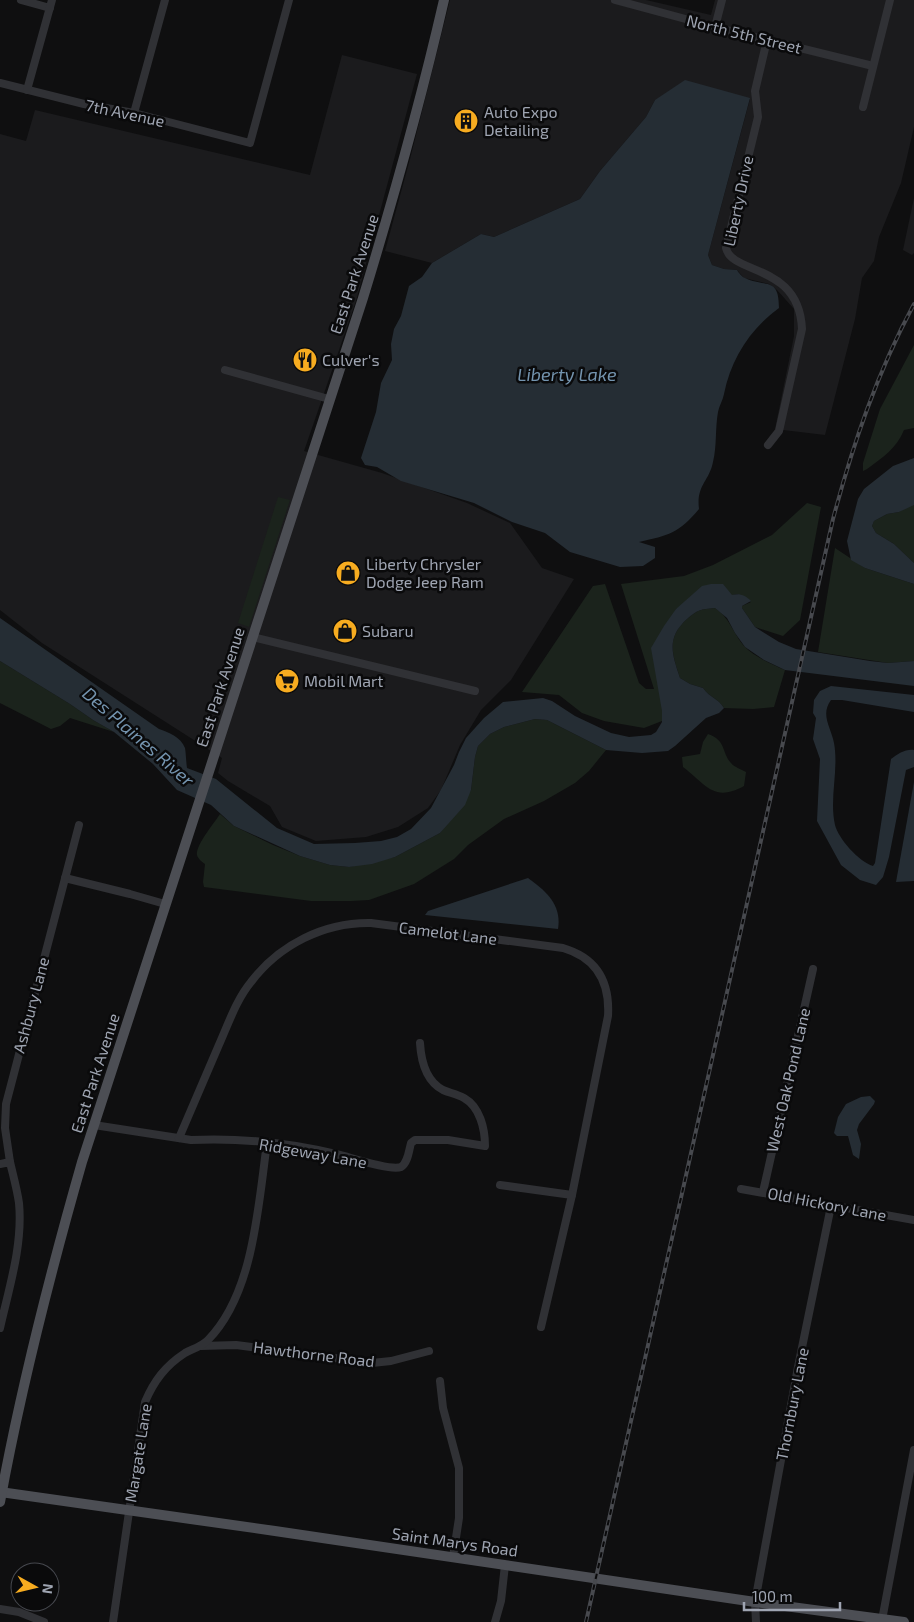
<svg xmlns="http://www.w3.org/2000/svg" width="914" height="1622" font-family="'Exo 2',sans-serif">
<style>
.built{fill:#1b1b1d}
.green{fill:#1b231c}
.water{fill:#252d34}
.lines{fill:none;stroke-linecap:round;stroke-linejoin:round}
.minor{stroke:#303135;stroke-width:8}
.major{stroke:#4c4e54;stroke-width:10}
.rail-casing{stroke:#47494e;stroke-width:4}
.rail{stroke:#0a0a0b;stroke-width:2;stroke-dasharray:5.5;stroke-linecap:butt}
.labels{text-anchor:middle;stroke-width:5;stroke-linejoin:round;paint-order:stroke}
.street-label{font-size:16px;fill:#9fa5b2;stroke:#0a0a0b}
.poi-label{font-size:16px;fill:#9fa5b2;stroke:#0a0a0b;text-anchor:start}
.water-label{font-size:18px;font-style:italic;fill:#7494af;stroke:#0a0a0b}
</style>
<rect width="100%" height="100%" fill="#0f0f10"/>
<!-- built -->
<g class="built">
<polygon points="450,0 646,0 711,15 715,0 914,0 914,127 901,183 879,237 874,261 862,278 855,319 825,435 775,429 794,336 794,309 777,290 769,284 744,278 737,270 724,269 712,265 708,255 750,99 655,100 646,117 600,171 580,199 494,237 481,234 432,263 385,251 410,159"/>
<polygon points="342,55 417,74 356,301 304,451 382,473 467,503 510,523 542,568 574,579 511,680 481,710 460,745 441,790 428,808 398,827 366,837 316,841 282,827 270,806 228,781 218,773 222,758 42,643 0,610 0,134 26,141 35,110 310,175"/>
<polygon points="914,198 914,253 912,255 903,250"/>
</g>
<!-- green -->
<g class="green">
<path d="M914,345v83l-10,2c-8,19 -21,27 -37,39l-4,2v-8l17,-54z"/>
<polygon points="278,497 290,500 249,627 238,623"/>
<polygon points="807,503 821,507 800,620 783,636 755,627 742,608 742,606 751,602 737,594 676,609 662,721 644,728 604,721 582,713 559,695 522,692 593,586 605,584 639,683 646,689 654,689 621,584 684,576 713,565 772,535"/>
<polygon points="910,505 914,505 914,563 894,544 876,533 872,526 874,521 887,514 899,512"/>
<polygon points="835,548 865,568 914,584 914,661 888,663 818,652"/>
<path d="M715,608c15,10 18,25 29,38 10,11 28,18 41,24l-11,37 -21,2 -29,-1c-6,-10 -14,-10 -21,-20l-13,-4 -10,-6c-8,-25 -14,-40 7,-59 10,-9 14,-10 28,-11z"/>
<polygon points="0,661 70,704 93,720 114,732 70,718 60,726 51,729 0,703"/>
<path d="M535,719l12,1 59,30 -17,21 -14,12 -31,18 -40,18 -36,26 -14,14 -40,25 -45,16 -18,1h-40l-107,-14 -1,-5 2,-18c-3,-2 -7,-5 -8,-9 -2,-9 18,-33 23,-41l14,12 39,19 27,11 30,9 19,2 46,-10 45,-24 31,-43 4,-33 3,-11 12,-12 14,-7z"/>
<path d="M708,734c19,7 13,18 23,29 3,4 10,6 15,9l-2,14c-31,17 -38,-2 -61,-19l-1,-10 18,-3 3,-12z"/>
</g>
<!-- water -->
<g class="water">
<path d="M685,80l65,18 -42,157 4,10 12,4 13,1c2,3 5,7 8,8 21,10 34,-2 34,30 -29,21 -48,51 -55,86 -1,6 -5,12 -6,18 -3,17 -1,34 -5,50 -4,20 -17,23 -14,47 -21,25 -30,26 -60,33l16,5v11l-12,8 -23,1 -50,-15 -25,-19 -33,-11 -38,-19 -73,-22 -24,-14 -12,-2 -4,-7 15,-46 5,-29 11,-23 -1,-16 3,-15 7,-13 8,-30 13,-9 10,-14 49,-29 13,3 86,-38 20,-28 46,-54 9,-17z"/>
<polygon points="914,458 914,505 899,512 887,514 874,521 872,526 876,533 894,544 914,563 914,584 865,568 851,560 847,541 858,499 864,489 893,466"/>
<path d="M711,584h12l9,11c8,-2 14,1 19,6l-9,5v2l13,19 24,15 17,7 74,12 18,2 26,-2v25l-129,-16 -21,-10 -19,-13 -10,-14 -8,-15 -12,-10c-14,1 -18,2 -28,11 -21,19 -15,35 -7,59l10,6 13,4c7,10 15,10 21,20l-5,5 -13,5 -31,28 -7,5 -26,2 -36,-3 -59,-30 -12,-1 -31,8 -14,7 -12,12 -3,11 -4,33 -6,15 -25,28 -45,24 -23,7 -23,3 -19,-2 -30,-9 -66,-30 -23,-21 -34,-15 -24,-26 -39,-32 -21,-12 -23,-16 -70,-43v-43l159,111c9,3 22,8 26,19 1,6 1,13 2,20l29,11 61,49 37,16 41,-1 26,-2 16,-4 14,-8 20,-21 23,-43 5,-13 7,-14 18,-20 19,-16 40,-4 9,3 23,15 36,17 18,4 22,-2 5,-3 6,-10v-11l-11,-63 13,-22 12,-17 26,-23z"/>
<path d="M831,686l83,9v17l-72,-12h-11c-11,15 0,27 3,43 5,27 -5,55 1,82 3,13 24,37 38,41l2,-3 16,-104c7,-5 14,-10 23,-9v17l-8,3 -17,87 -6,20 -7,8 -16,-5 -19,-15 -24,-44 3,-62 -7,-20 3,-21 -3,-5 1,-13 6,-9z"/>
<polygon points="914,782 914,881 896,882"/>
<path d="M528,878c18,13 34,27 30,51l-133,-14 3,-4z"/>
<polygon points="870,1096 875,1101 874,1104 859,1124 857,1130 861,1144 859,1159 853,1155 848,1136 837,1136 834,1133 838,1117 846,1104 861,1097"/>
</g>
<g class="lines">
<!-- minor -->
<g class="minor">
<polyline points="21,0 50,8"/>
<polyline points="615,0 715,27 873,66"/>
<polyline points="715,27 722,0"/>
<path d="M767,40l-12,51 3,26 -32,131c6,27 73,15 76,81l-23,102 -11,14"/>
<polyline points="0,83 84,104 134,113 250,143 289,0"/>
<polyline points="27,90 52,0"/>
<polyline points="863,107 890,0"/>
<polyline points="134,113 165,0"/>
<polyline points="225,370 329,399"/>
<polyline points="252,637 475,691"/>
<polyline points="65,878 130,894 165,904"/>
<path d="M94,1125l97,15c49,-2 102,3 149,15 12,3 51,16 61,12 7,-4 8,-17 10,-24l4,-3h33l37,6c0,-17 -5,-39 -21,-48 -7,-4 -14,-5 -21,-8 -17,-9 -22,-30 -23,-47"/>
<path d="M179,1138c13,-30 26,-61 39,-91 10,-22 18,-47 33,-65 28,-37 73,-60 120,-59l192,25c34,10 47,34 45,68l-36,179 -31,132"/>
<polyline points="10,1162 5,1128 6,1104 79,825"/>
<path d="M0,1164l10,-2c3,13 7,27 9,41 4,42 -10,85 -19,125"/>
<polyline points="500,1185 572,1195"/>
<polyline points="741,1189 914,1220"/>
<polyline points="763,1192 813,969"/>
<polyline points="201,1346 236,1345 372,1363 391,1361 429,1351"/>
<polyline points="440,1381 443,1408 459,1468 459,1518 453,1557"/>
<polyline points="0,1609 19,1612 44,1622"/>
<polyline points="882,1620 914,1450"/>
<path d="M113,1622l32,-220c9,-21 20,-36 40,-49 7,-4 16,-6 23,-13 46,-47 50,-134 59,-197"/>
<polyline points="495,1622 501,1601 505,1565"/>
<polyline points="756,1622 755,1602 798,1367 831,1206"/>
</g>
<!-- major -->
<g class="major">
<polyline points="0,1492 275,1531 755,1602 904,1622"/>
<path d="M0,1502c21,-115 50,-228 82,-340l281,-864c30,-98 58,-198 81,-298"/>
</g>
<defs>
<path id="rail" d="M586,1622l247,-1103c20,-75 44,-146 81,-215"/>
</defs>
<!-- rail casing -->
<use href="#rail" class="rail-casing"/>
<!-- rail -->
<use href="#rail" class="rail"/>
</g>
<!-- icons -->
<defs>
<symbol id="building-disc" viewBox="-11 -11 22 22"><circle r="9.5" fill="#f7ac20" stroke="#0a0a0b"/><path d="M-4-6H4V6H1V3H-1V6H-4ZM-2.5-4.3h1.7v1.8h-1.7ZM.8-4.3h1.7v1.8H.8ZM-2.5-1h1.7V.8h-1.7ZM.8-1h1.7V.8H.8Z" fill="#111"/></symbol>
<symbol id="restaurant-disc" viewBox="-11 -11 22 22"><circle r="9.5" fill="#f7ac20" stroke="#0a0a0b"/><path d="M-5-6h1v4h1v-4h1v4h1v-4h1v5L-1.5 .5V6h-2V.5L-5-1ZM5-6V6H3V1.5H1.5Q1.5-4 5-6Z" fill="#111"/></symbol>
<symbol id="shop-disc" viewBox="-11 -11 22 22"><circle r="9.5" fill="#f7ac20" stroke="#0a0a0b"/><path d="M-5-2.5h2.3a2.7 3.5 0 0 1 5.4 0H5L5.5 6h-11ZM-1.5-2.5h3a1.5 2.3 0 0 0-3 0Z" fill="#111"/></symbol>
<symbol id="supermarket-disc" viewBox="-11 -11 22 22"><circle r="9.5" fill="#f7ac20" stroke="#0a0a0b"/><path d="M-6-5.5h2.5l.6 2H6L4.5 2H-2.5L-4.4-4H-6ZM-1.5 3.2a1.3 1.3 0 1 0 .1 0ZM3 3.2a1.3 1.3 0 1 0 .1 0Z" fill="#111"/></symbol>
</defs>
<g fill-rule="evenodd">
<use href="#building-disc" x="452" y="107" width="28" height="28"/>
<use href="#restaurant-disc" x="291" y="346" width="28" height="28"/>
<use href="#shop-disc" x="334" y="559" width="28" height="28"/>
<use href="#shop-disc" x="331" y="617" width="28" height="28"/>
<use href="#supermarket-disc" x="273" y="667" width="28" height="28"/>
</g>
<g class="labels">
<!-- street labels -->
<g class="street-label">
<text transform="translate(744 34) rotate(14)" y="6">North 5th Street</text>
<text transform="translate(125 113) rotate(12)" y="6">7th Avenue</text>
<text transform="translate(738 201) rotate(-78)" y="6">Liberty Drive</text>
<text transform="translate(354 274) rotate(-72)" y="6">East Park Avenue</text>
<text transform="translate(220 687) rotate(-72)" y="6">East Park Avenue</text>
<text transform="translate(448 933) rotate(7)" y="6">Camelot Lane</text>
<text transform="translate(31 1005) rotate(-75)" y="6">Ashbury Lane</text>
<text transform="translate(95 1073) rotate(-72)" y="6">East Park Avenue</text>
<text transform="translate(788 1080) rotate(-77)" y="6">West Oak Pond Lane</text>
<text transform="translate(313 1153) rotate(10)" y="6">Ridgeway Lane</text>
<text transform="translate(827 1204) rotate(11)" y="6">Old Hickory Lane</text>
<text transform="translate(314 1354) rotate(7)" y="6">Hawthorne Road</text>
<text transform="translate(792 1404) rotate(-79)" y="6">Thornbury Lane</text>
<text transform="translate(138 1453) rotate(-81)" y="6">Margate Lane</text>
<text transform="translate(455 1542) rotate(8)" y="6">Saint Marys Road</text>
</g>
<!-- poi labels -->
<g class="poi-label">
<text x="484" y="118">Auto Expo<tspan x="484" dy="18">Detailing</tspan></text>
<text x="322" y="366">Culver's</text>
<text x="366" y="570">Liberty Chrysler<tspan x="366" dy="18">Dodge Jeep Ram</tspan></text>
<text x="362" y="637">Subaru</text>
<text x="304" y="687">Mobil Mart</text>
</g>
<!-- water labels -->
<g class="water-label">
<text x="567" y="381">Liberty Lake</text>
<text transform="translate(138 737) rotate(41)" y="6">Des Plaines River</text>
</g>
</g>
<!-- north arrow -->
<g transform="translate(35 1587) rotate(98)"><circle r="24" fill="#0a0a0b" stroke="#46484e"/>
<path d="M0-4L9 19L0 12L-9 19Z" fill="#f7ac20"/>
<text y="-8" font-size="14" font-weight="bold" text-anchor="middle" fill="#9fa5b2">N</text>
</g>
<!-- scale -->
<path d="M744 1602v8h96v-8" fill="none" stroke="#9fa5b2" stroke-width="2.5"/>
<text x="752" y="1602" font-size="15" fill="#9fa5b2" stroke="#0a0a0b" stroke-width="4" paint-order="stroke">100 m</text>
</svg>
